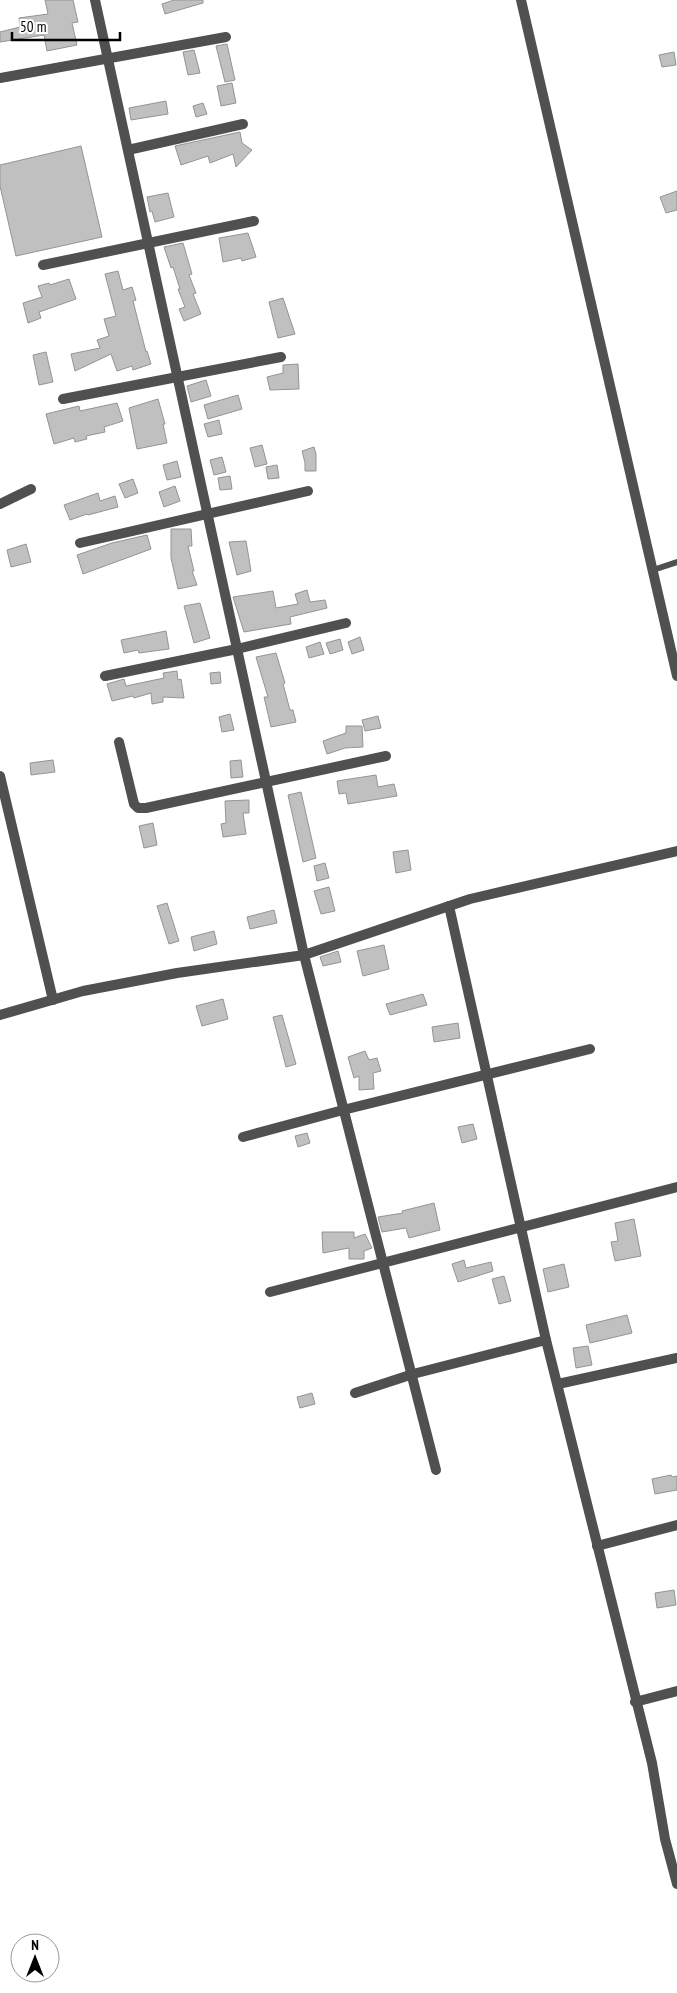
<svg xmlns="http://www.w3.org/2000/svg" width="677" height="1993" font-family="'PT Sans Narrow',sans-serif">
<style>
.building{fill:#c0c0c0;stroke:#949494}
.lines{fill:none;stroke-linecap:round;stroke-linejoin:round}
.lane{stroke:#505050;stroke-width:6}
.street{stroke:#505050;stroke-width:10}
</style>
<rect width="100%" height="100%" fill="#fff"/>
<!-- building -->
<g class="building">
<polygon points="45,0 73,0 78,22 72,23 77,45 47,51 44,35 0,42 0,32 20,27 19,18 48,14"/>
<polygon points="174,0 203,0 203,3 165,14 162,4"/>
<polygon points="227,44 235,80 225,82 216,46"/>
<polygon points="194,50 200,73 188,75 183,52"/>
<polygon points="674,52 676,65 662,67 659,55"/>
<polygon points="232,83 236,103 221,106 217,86"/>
<polygon points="166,101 168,114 131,120 129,108"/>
<polygon points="203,103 207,114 196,117 193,106"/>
<polygon points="240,132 242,143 252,150 236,167 233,154 210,163 208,156 181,165 175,146"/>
<polygon points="81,146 102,237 16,256 0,186 0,165"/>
<polygon points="677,191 677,210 666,213 660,197"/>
<polygon points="168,193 174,217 155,222 152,211 150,212 147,197"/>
<polygon points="248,233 256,257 242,261 241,258 223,262 219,238"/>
<polygon points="183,243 192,274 189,275 196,293 193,294 201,314 184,321 179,309 185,307 178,289 180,289 173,267 171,268 164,247"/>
<polygon points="118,271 123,290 132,287 136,300 133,301 146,352 147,351 151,364 133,370 132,366 117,371 111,354 75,371 71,354 100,348 97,340 109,336 104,319 116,316 105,274"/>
<polygon points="69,279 76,299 39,312 41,318 28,323 23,303 42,297 38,286 49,283 50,285"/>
<polygon points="283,298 295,334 278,338 269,302"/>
<polygon points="46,352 53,382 39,385 33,355"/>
<polygon points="298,364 299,389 270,390 267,377 283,373 283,365"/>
<polygon points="206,380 211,396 191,402 187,386"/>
<polygon points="238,395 242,409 208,419 204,405"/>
<polygon points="158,399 165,424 163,424 167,443 137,449 129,408"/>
<polygon points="117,403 123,421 104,427 105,432 86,436 87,439 75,442 74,438 54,444 46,414 79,406 80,411"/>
<polygon points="219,420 222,434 208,437 204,424"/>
<polygon points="262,445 267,464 255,467 250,448"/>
<polygon points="314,447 316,454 316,471 305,471 305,463 302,451"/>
<polygon points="222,457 226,472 214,475 210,460"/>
<polygon points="177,461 181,477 167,480 163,465"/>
<polygon points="277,465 279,478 268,479 266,467"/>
<polygon points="230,476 232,489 220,490 218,478"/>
<polygon points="133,479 138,493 125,498 119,484"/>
<polygon points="175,486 180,501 164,507 159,492"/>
<polygon points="98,493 100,501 115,496 118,507 88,515 87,514 70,520 64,505"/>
<polygon points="171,529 191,529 192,546 188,546 194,571 192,571 197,585 178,589 171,558"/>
<polygon points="147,535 151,549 83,574 77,555 112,543"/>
<polygon points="246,541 251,571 237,575 229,542"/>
<polygon points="26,544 31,562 11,567 7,550"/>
<polygon points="307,590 310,602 325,600 327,608 290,617 291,624 244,632 233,597 273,591 276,608 298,604 295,594"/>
<polygon points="200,603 210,638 194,643 184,606"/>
<polygon points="166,631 169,649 139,653 138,650 124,653 121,640"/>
<polygon points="360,637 364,650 352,654 348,642"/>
<polygon points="340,639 343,650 330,654 326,643"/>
<polygon points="320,642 324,654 309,658 306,647"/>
<polygon points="276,653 285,683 283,684 290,710 293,710 296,722 271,727 264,697 268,697 256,657"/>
<polygon points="177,671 178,680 181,679 184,698 163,697 163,702 152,704 151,693 134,698 133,696 112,701 107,684 124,679 126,686 164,678 163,673"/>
<polygon points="220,672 221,683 211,684 210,673"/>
<polygon points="230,714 234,730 222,732 219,717"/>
<polygon points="378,716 381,728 365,731 362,720"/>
<polygon points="346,726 362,726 363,747 345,748 327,754 323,741 346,733"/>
<polygon points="53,760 55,772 31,775 30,763"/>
<polygon points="241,760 243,777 231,778 230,761"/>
<polygon points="376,775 378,787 394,784 397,796 348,804 346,793 339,794 337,781"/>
<polygon points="301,792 316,858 303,862 288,795"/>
<polygon points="249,800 249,813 243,813 246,834 223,837 221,824 226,823 225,801"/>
<polygon points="153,823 157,845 144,848 139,826"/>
<polygon points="408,850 411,870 396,873 393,852"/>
<polygon points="325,863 329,878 317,881 314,866"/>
<polygon points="329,887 335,911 321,914 314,891"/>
<polygon points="167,903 179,941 169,944 157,906"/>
<polygon points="274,910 277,923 250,929 247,917"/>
<polygon points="214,931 217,944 194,951 191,937"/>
<polygon points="384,945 389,969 363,976 357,951"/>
<polygon points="338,951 341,962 323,966 320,957"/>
<polygon points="423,994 427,1005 390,1015 386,1004"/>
<polygon points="223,999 228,1019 202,1026 196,1006"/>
<polygon points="282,1015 296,1064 286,1067 273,1017"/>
<polygon points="458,1023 460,1038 434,1042 432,1027"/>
<polygon points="365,1051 369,1060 377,1058 381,1071 373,1073 374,1089 359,1090 359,1076 354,1078 348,1057"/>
<polygon points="473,1124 477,1139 462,1143 458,1127"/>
<polygon points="307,1133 310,1143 298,1147 295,1136"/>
<polygon points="434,1203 440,1230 409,1238 406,1228 382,1232 378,1217 403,1213 402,1211"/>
<polygon points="634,1219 641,1256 615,1261 611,1242 618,1241 615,1223"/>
<polygon points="322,1232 354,1232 354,1238 365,1234 372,1248 364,1251 364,1259 349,1259 349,1248 323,1253"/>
<polygon points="464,1260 466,1268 491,1262 493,1271 458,1282 452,1264"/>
<polygon points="564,1264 569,1287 548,1292 543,1269"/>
<polygon points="504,1276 511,1301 499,1304 492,1279"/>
<polygon points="627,1315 632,1333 590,1343 586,1325"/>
<polygon points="588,1346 592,1365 576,1368 573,1348"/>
<polygon points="312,1393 315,1404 300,1408 297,1397"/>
<polygon points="671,1475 672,1477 677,1476 677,1490 655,1494 652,1479"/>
<polygon points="674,1590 676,1605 657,1608 655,1593"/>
</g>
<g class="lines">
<!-- lane -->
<polyline class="lane" points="653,570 677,562"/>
<!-- street -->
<g class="street">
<polyline points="95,0 304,955 436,1470"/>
<polyline points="521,0 677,676"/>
<polyline points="0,78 226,37"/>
<polyline points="128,150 243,124"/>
<polyline points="43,265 254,221"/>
<polyline points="63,399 281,357"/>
<polyline points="0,504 31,489"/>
<polyline points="80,543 308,491"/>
<polyline points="105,676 237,649 346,623"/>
<polyline points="119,742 134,804 138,808 146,808 386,756"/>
<polyline points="0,776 53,1000"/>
<polyline points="449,906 546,1340 652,1763 665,1839 677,1884"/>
<polyline points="0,1015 83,991 177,973 304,955 470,899 677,851"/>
<polyline points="243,1137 343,1110 590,1049"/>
<polyline points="270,1292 677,1187"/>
<polyline points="558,1384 677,1358"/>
<polyline points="355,1393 413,1374 546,1340"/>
<polyline points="597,1546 677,1525"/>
<polyline points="635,1702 677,1691"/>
</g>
</g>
<!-- north arrow -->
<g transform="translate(35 1958)"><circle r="24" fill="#ffffff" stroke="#999999"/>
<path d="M0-4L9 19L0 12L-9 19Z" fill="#000000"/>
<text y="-8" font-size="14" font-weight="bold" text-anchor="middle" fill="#000000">N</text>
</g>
<!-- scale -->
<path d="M12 32v8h108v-8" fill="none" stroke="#000000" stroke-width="2.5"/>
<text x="20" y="32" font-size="15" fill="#000000" stroke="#ffffff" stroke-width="4" paint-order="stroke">50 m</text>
</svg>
